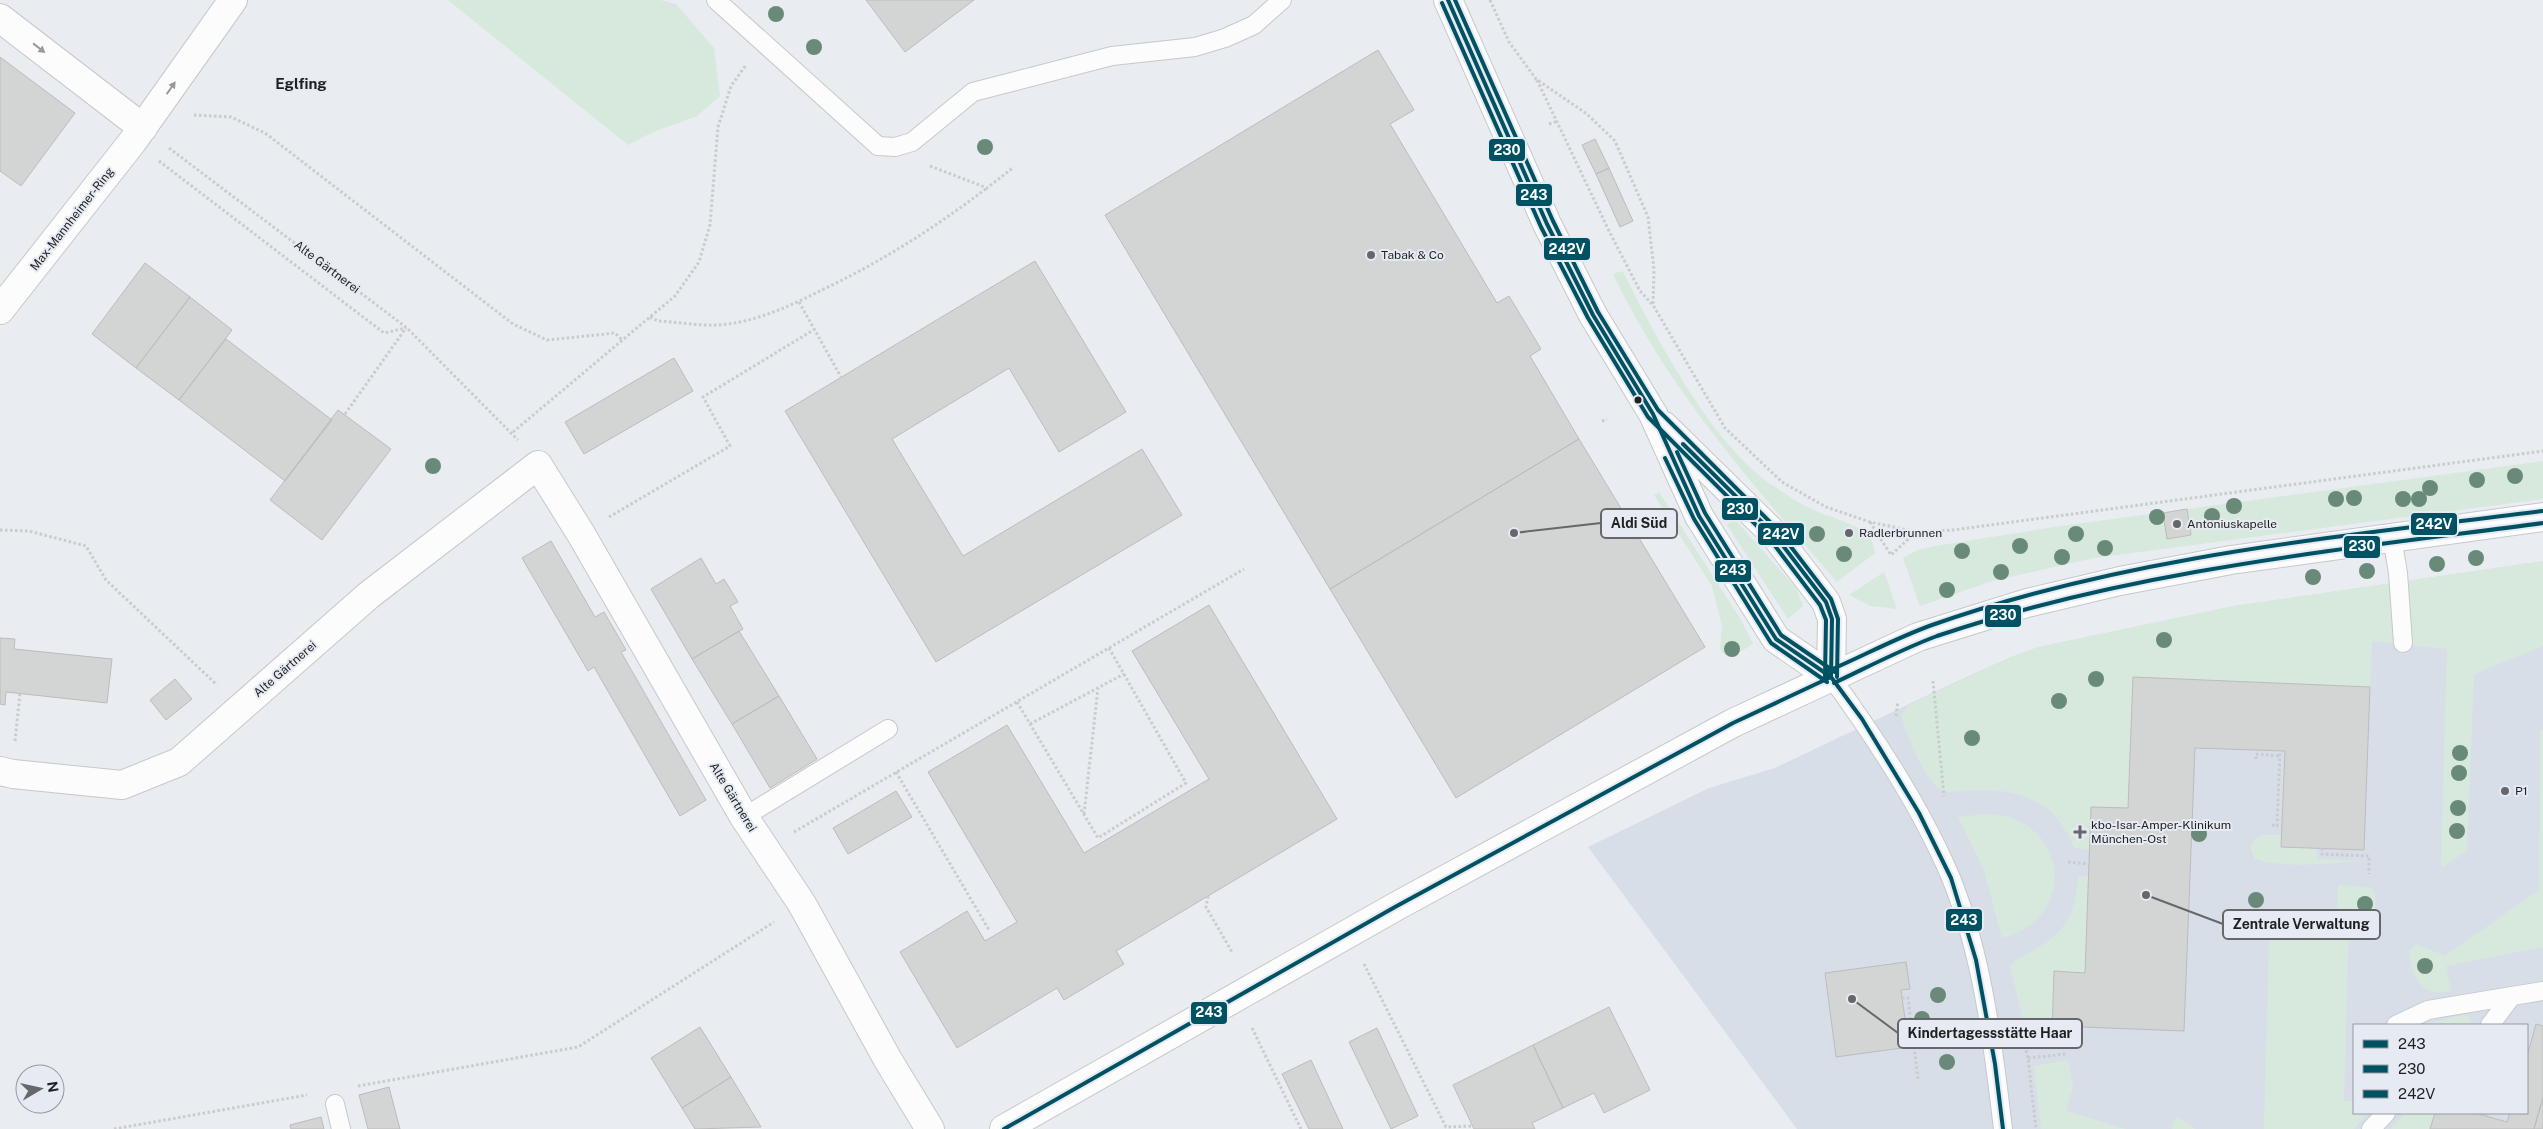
<svg xmlns="http://www.w3.org/2000/svg" width="2543" height="1129" viewBox="0 0 2543 1129" font-family="'Public Sans',sans-serif">
  <rect width="100%" height="100%" fill="#e9ecf0"/>
  <path fill="#d8dee8" fill-rule="evenodd" d="M2543 561V1129H1797L1588 847 1709 788 1775 768 1949 685 2011 657 2039 647 2234 606ZM2354 1025H2527V1113H2354Z"/>
  <path fill="#d6e9dc" d="M448 0H660L676 4 714 48 720 96 697 116 653 132 628 145Z
    M1623 271C1654 335 1713 446 1772 485 1783 492 1795 501 1807 507 1828 517 1851 522 1870 535L1875 553 1837 582C1754 486 1668 390 1613 274Z
    M2543 461V499L2094 558 1992 581 1920 606 1903 558 1918 550 1935 546 2061 526Z
    M1659 492 1741 620 1753 644 1733 656 1725 655 1720 649 1722 626 1712 586 1654 495Z
    M1732 520 1738 523 1796 588 1803 606 1788 619 1727 525Z
    M2543 561V646L2474 674 2467 851 2441 868 2447 649 2372 641 2370 687 2133 678 2128 808 2091 807 2090 850 2074 848C2057 801 2021 789 1974 790 1964 790 1949 794 1940 789 1924 780 1906 733 1901 715L1909 705 2011 657 2039 647 2234 606Z
    M1884 572 1897 609 1871 606 1849 595Z
    M2543 730V947L2446 966 2451 991C2446 992 2439 993 2434 992 2416 988 2409 966 2410 950L2416 944 2445 956 2539 890 2540 731Z
    M1986 814C2067 815 2081 918 2002 938L1983 867 1958 817Z
    M2264 835H2282L2317 848V859L2364 861C2331 863 2286 869 2255 859 2248 847 2251 839 2264 835Z
    M2079 876H2088L2085 973 2054 972 2052 1032 2055 1037 2066 1042V1045L2034 1049 2029 1045 2010 966C2016 958 2028 954 2036 949 2069 930 2074 912 2079 876Z
    M2338 885 2372 888 2375 896 2376 913 2349 912 2344 1101H2354V1113H2367L2354 1129H2264L2270 910 2337 912Z
    M2464 1015 2469 1017 2471 1025H2421Z
    M2068 1060 2073 1086 2066 1111 2126 1129H2041L2034 1066Z
    M2405 1113H2435L2430 1129H2391Z
    M2176 1116 2193 1127 2195 1129H2172Z"/>
  <path fill="#d3d4d4" stroke="#bcbcbd" d="M866 0H974L905 52Z
    M1378 50 1414 110 1390 124 1497 303 1509 296 1541 349 1530 356 1579 439 1330 589 1105 215Z
    M0 57 75 113 21 186 0 171Z
    M1595 139 1609 168 1596 174 1582 145Z
    M1609 168 1633 221 1620 227 1596 174Z
    M1035 261 1126 412 1059 452 1009 368 892 439 963 556 1142 449 1182 515 936 662 785 411Z
    M145 263 190 297 136 368 92 334Z
    M190 297 232 330 179 400 136 368Z
    M226 339 332 420 285 481 179 400Z
    M674 358 693 391 584 454 565 422Z
    M338 410 391 449 322 540 270 500Z
    M1579 439 1705 647 1456 798 1330 589Z
    M2187 509 2191 535 2167 539 2163 513Z
    M551 541 595 617 604 612 626 650 621 652 706 800 680 816 594 667 588 671 522 558Z
    M701 558 716 584 724 579 738 602 730 606 743 629 692 659 651 589Z
    M1209 605 1337 819 1116 951 1124 964 1064 1000 1057 988 957 1048 900 952 967 911 985 941 1017 922 928 772 1007 725 1084 853 1209 779 1132 651Z
    M739 631 779 696 732 724 692 659Z
    M0 638 15 639 14 649 112 659 107 703 6 692 5 705 0 704Z
    M2133 677 2370 687 2364 850 2281 847 2285 751 2195 748 2184 1031 2082 1027 2077 1038 2066 1042 2055 1037 2052 1032 2054 971 2085 973 2091 807 2128 808Z
    M175 679 192 699 166 720 150 700Z
    M779 696 817 759 770 788 732 724Z
    M896 791 912 817 848 854 833 828Z
    M1906 962 1910 989 1901 990 1909 1047 1836 1057 1825 973Z
    M1609 1007 1650 1090 1604 1113 1594 1093 1563 1108 1533 1045Z
    M2536 1024 2543 1026V1097L2534 1129H2430L2435 1113H2475L2507 1122 2510 1113H2527V1056Z
    M700 1027 731 1077 682 1108 651 1058Z
    M1377 1028 1418 1116 1391 1129 1349 1042Z
    M1533 1045 1563 1108 1532 1123 1535 1129H1474L1453 1085Z
    M1311 1060 1343 1129H1309L1282 1074Z
    M731 1077 761 1127 695 1129 682 1108Z
    M389 1087 400 1129H368L359 1095Z
    M2543 1097V1129H2534Z
    M321 1117 324 1129H291L290 1125Z"/>
  <g fill="none" stroke-linecap="round" stroke-linejoin="round">
    <g stroke="#c6c8cb" stroke-width="20">
      <path id="lane" d="M716 0 878 146 895 147 912 142 973 92 1112 56 1195 47 1225 38 1254 25 1282 0
        M2392 537 2398 573 2403 643
        M1831 677C1876 739 1921 807 1951 878 1983 957 1993 1045 2003 1129
        M744 817 888 729
        M2396 1025 2428 1010 2512 996
        M2490 1025 2512 996 2543 991
        M335 1104 341 1129
        M2371 1129 2386 1113"/>
    </g>
    <g stroke="#c6c8cb" stroke-width="30">
      <path id="street" d="M1448 0 1547 224 1593 315 1653 414 1699 516 1776 639 1831 677
        M0 18 143 128
        M0 310 133 141 233 0
        M1664 426 1774 534 1826 602 1832 619 1831 677
        M0 771 13 774 122 785 179 762 369 595 538 465 581 534 744 817 802 904 888 1060 930 1129"/>
    </g>
    <g stroke="#c6c8cb" stroke-width="30">
      <path id="secondary" d="M1004 1129 1395 907 1733 723 1918 637 2027 603 2120 581 2231 560 2543 517"/>
    </g>
    <path stroke="#cacbcd" stroke-width="3" stroke-dasharray="2.5 2.5" stroke-linecap="butt" d="M1490 0 1509 42 1536 79 1587 114 1615 141 1648 217 1654 270 1653 305 1725 428 1782 482 1826 507 1870 522 1917 532 1953 530 2543 451
      M1537 80 1609 231 1640 291 1653 305
      M194 115 231 117 265 133 513 324 547 340 615 333 622 340
      M1549 124 1558 121
      M169 148 407 328 518 440
      M159 161 384 333 406 328
      M930 166 987 188 1014 167
      M799 302 841 377
      M650 317 658 321C678 322 699 326 719 325 757 322 792 305 826 288 886 259 934 228 987 188
      M345 414 406 328
      M1602 421 1607 419
      M513 432 675 296 699 262 710 225 718 127 731 86 746 65
      M609 517 730 446 703 397 815 329
      M1870 522 1891 555 1916 532
      M0 530 29 531 86 546 106 580 217 685
      M1933 681 1944 796
      M1017 702 1098 838 1186 783 1109 648
      M1896 716 1898 701
      M1030 724 1124 674
      M15 741 20 693
      M2256 759V754L2280 756
      M896 772 989 930
      M1084 814 1098 688
      M2272 825 2277 826 2280 751
      M794 832 1244 569
      M2322 848V854L2369 856V874
      M2068 862 2089 864
      M1208 896 1206 907 1232 952
      M1364 964 1446 1127 1473 1126
      M1902 998H1908L1918 1079
      M1252 1028 1301 1129
      M2022 1036 2028 1058 2036 1129
      M2028 1058 2066 1054
      M358 1086 578 1047 774 922
      M2485 1116 2486 1113
      M114 1129 307 1095"/>
    <use href="#lane" stroke="#fcfcfd" stroke-width="18"/>
    <use href="#street" stroke="#fcfcfd" stroke-width="28"/>
    <use href="#secondary" stroke="#fcfcfd" stroke-width="28"/>
    <g stroke="#e6ebf3" stroke-width="8">
      <path id="bus-1" d="M1448 0 1547 224 1593 315 1653 414 1699 516 1776 639 1831 677 1862 719 1919 813 1951 878 1976 960 1995 1064 2003 1129
        M1683 444 1774 534 1826 602 1832 619 1831 677
        M1004 1129 1395 907 1733 723 1831 677"/>
    </g>
    <g stroke="#e6ebf3" stroke-width="8">
      <path id="bus-2" d="M1442 3 1541 227 1588 318 1648 417 1769 538 1820 605 1826 620 1825 677
        M1665 458 1694 519 1771 643 1827 682
        M1834 683C1868 667 1902 649 1937 636 2133 570 2339 550 2543 523"/>
    </g>
    <g stroke="#e6ebf3" stroke-width="8">
      <path id="bus-3" d="M1455 0 1553 221 1598 312 1658 410 1778 530 1831 599 1838 619 1837 677
        M1677 452 1705 513 1781 635 1835 672
        M1828 671C1863 656 1896 638 1932 625 2127 556 2338 537 2542 511"/>
    </g>
    <use href="#bus-1" stroke="#005262" stroke-width="4"/>
    <use href="#bus-2" stroke="#005262" stroke-width="4"/>
    <use href="#bus-3" stroke="#005262" stroke-width="4"/>
  </g>
  <g fill="#698a78">
    <circle cx="776" cy="14" r="8"/>
    <circle cx="814" cy="47" r="8"/>
    <circle cx="985" cy="147" r="8"/>
    <circle cx="433" cy="466" r="8"/>
    <circle cx="2515" cy="476" r="8"/>
    <circle cx="2477" cy="480" r="8"/>
    <circle cx="2430" cy="488" r="8"/>
    <circle cx="2354" cy="498" r="8"/>
    <circle cx="2336" cy="499" r="8"/>
    <circle cx="2403" cy="499" r="8"/>
    <circle cx="2419" cy="499" r="8"/>
    <circle cx="2234" cy="506" r="8"/>
    <circle cx="2212" cy="516" r="8"/>
    <circle cx="2157" cy="517" r="8"/>
    <circle cx="1817" cy="534" r="8"/>
    <circle cx="2076" cy="534" r="8"/>
    <circle cx="2020" cy="546" r="8"/>
    <circle cx="2105" cy="548" r="8"/>
    <circle cx="1962" cy="551" r="8"/>
    <circle cx="1844" cy="554" r="8"/>
    <circle cx="2062" cy="557" r="8"/>
    <circle cx="2476" cy="558" r="8"/>
    <circle cx="2437" cy="564" r="8"/>
    <circle cx="2367" cy="571" r="8"/>
    <circle cx="2001" cy="572" r="8"/>
    <circle cx="2313" cy="577" r="8"/>
    <circle cx="1947" cy="590" r="8"/>
    <circle cx="2164" cy="640" r="8"/>
    <circle cx="1732" cy="649" r="8"/>
    <circle cx="2096" cy="679" r="8"/>
    <circle cx="2059" cy="701" r="8"/>
    <circle cx="1972" cy="738" r="8"/>
    <circle cx="2460" cy="753" r="8"/>
    <circle cx="2459" cy="773" r="8"/>
    <circle cx="2458" cy="808" r="8"/>
    <circle cx="2457" cy="831" r="8"/>
    <circle cx="2199" cy="834" r="8"/>
    <circle cx="2256" cy="900" r="8"/>
    <circle cx="2365" cy="904" r="8"/>
    <circle cx="2425" cy="966" r="8"/>
    <circle cx="1938" cy="995" r="8"/>
    <circle cx="1922" cy="1019" r="8"/>
    <circle cx="1947" cy="1062" r="8"/>
  </g>
  <defs><path id="oneway-solid" d="M-6-.8H1V-3.2L6.5 0L1 3.2V.8H-6Z" transform="scale(1.25)"/></defs>
  <g fill="#98999a">
    <use href="#oneway-solid" transform="translate(39 48) rotate(38)"/>
    <use href="#oneway-solid" transform="translate(171 88) rotate(-55)"/>
  </g>
  <g fill="#65676a" stroke="#e6ebf3" stroke-width="2">
    <circle cx="1371" cy="255" r="5"/>
    <circle cx="2177" cy="524" r="5"/>
    <circle cx="1849" cy="533" r="5"/>
    <circle cx="2505" cy="791" r="5"/>
    <path d="M2077.5 824.5h5v5h5v5h-5v5h-5v-5h-5v-5h5z"/>
  </g>
  <circle fill="#1e2022" stroke="#e6ebf3" stroke-width="2" cx="1638" cy="400" r="4.5"/>
  <g text-anchor="middle" stroke-width="4" stroke-linejoin="round" paint-order="stroke">
    <g font-size="12" fill="#1e2022" stroke="#e6ebf3">
      <text transform="translate(72 219) rotate(-52)" y="4">Max-Mannheimer-Ring</text>
      <text transform="translate(327 267) rotate(37)" y="4">Alte Gärtnerei</text>
      <text transform="translate(285 669) rotate(-41)" y="4">Alte Gärtnerei</text>
      <text transform="translate(733 797) rotate(59)" y="4">Alte Gärtnerei</text>
    </g>
    <g font-size="12" fill="#1e2022" stroke="#e6ebf3" text-anchor="start">
      <text x="1381" y="259">Tabak &amp; Co</text>
      <text x="2187" y="528">Antoniuskapelle</text>
      <text x="1859" y="537">Radlerbrunnen</text>
      <text x="2515" y="795">P1</text>
      <text x="2091" y="829">kbo-Isar-Amper-Klinikum<tspan x="2091" dy="14">München-Ost</tspan></text>
    </g>
    <g font-size="15" font-weight="bold" fill="#1e2022" stroke="#e6ebf3">
      <text x="301" y="89">Eglfing</text>
    </g>
  </g>
  <path fill="none" stroke="#65676a" stroke-width="2" d="M1514 533L1601 523M2146 895L2223 924M1852 999L1898 1033"/>
  <g fill="#65676a" stroke="#e6ebf3" stroke-width="2">
    <circle cx="1514" cy="533" r="5"/>
    <circle cx="2146" cy="895" r="5"/>
    <circle cx="1852" cy="999" r="5"/>
  </g>
  <g fill="#e6ebf3" stroke="#65676a" stroke-width="2">
    <rect x="1601" y="509" width="76" height="29" rx="5"/>
    <rect x="2223" y="910" width="157" height="29" rx="5"/>
    <rect x="1898" y="1019" width="184" height="29" rx="5"/>
  </g>
  <g font-size="14" text-anchor="middle" font-weight="bold" fill="#1e2022">
    <text x="1639" y="528">Aldi Süd</text>
    <text x="2301" y="929">Zentrale Verwaltung</text>
    <text x="1990" y="1038">Kindertagessstätte Haar</text>
  </g>
  <g stroke="#e6ebf3" stroke-width="2">
    <rect x="1488" y="138" width="38" height="24" rx="5" fill="#005262"/>
    <rect x="1515" y="183" width="38" height="24" rx="5" fill="#005262"/>
    <rect x="1543" y="237" width="48" height="24" rx="5" fill="#005262"/>
    <rect x="1721" y="497" width="38" height="24" rx="5" fill="#005262"/>
    <rect x="2410" y="512" width="48" height="24" rx="5" fill="#005262"/>
    <rect x="1757" y="522" width="48" height="24" rx="5" fill="#005262"/>
    <rect x="2343" y="535" width="38" height="24" rx="5" fill="#005262"/>
    <rect x="1714" y="559" width="38" height="24" rx="5" fill="#005262"/>
    <rect x="1984" y="604" width="38" height="24" rx="5" fill="#005262"/>
    <rect x="1945" y="908" width="38" height="24" rx="5" fill="#005262"/>
    <rect x="1190" y="1001" width="38" height="24" rx="5" fill="#005262"/>
  </g>
  <g font-size="14" text-anchor="middle" font-weight="bold" fill="#fff">
    <text x="1507" y="155">230</text>
    <text x="1534" y="200">243</text>
    <text x="1567" y="254">242V</text>
    <text x="1740" y="514">230</text>
    <text x="2434" y="529">242V</text>
    <text x="1781" y="539">242V</text>
    <text x="2362" y="551">230</text>
    <text x="1733" y="575">243</text>
    <text x="2003" y="620">230</text>
    <text x="1964" y="925">243</text>
    <text x="1209" y="1017">243</text>
  </g>
  <rect x="2353" y="1024" width="175" height="90" fill="#e6ebf3" stroke="#969a9f"/>
  <rect x="2363" y="1040" width="25" height="8" fill="#005262" stroke="#969a9f"/>
  <text x="2398" y="1049" font-size="15" fill="#1e2022">243</text>
  <rect x="2363" y="1065" width="25" height="8" fill="#005262" stroke="#969a9f"/>
  <text x="2398" y="1074" font-size="15" fill="#1e2022">230</text>
  <rect x="2363" y="1090" width="25" height="8" fill="#005262" stroke="#969a9f"/>
  <text x="2398" y="1099" font-size="15" fill="#1e2022">242V</text>
  <g transform="translate(40 1089) rotate(81)"><circle r="24" fill="#e6ebf3" stroke="#969a9f"/>
  <path d="M0-4L9 19L0 12L-9 19Z" fill="#65676a"/>
  <text y="-8" font-size="14" font-weight="bold" text-anchor="middle" fill="#1e2022">N</text>
  </g>
</svg>
